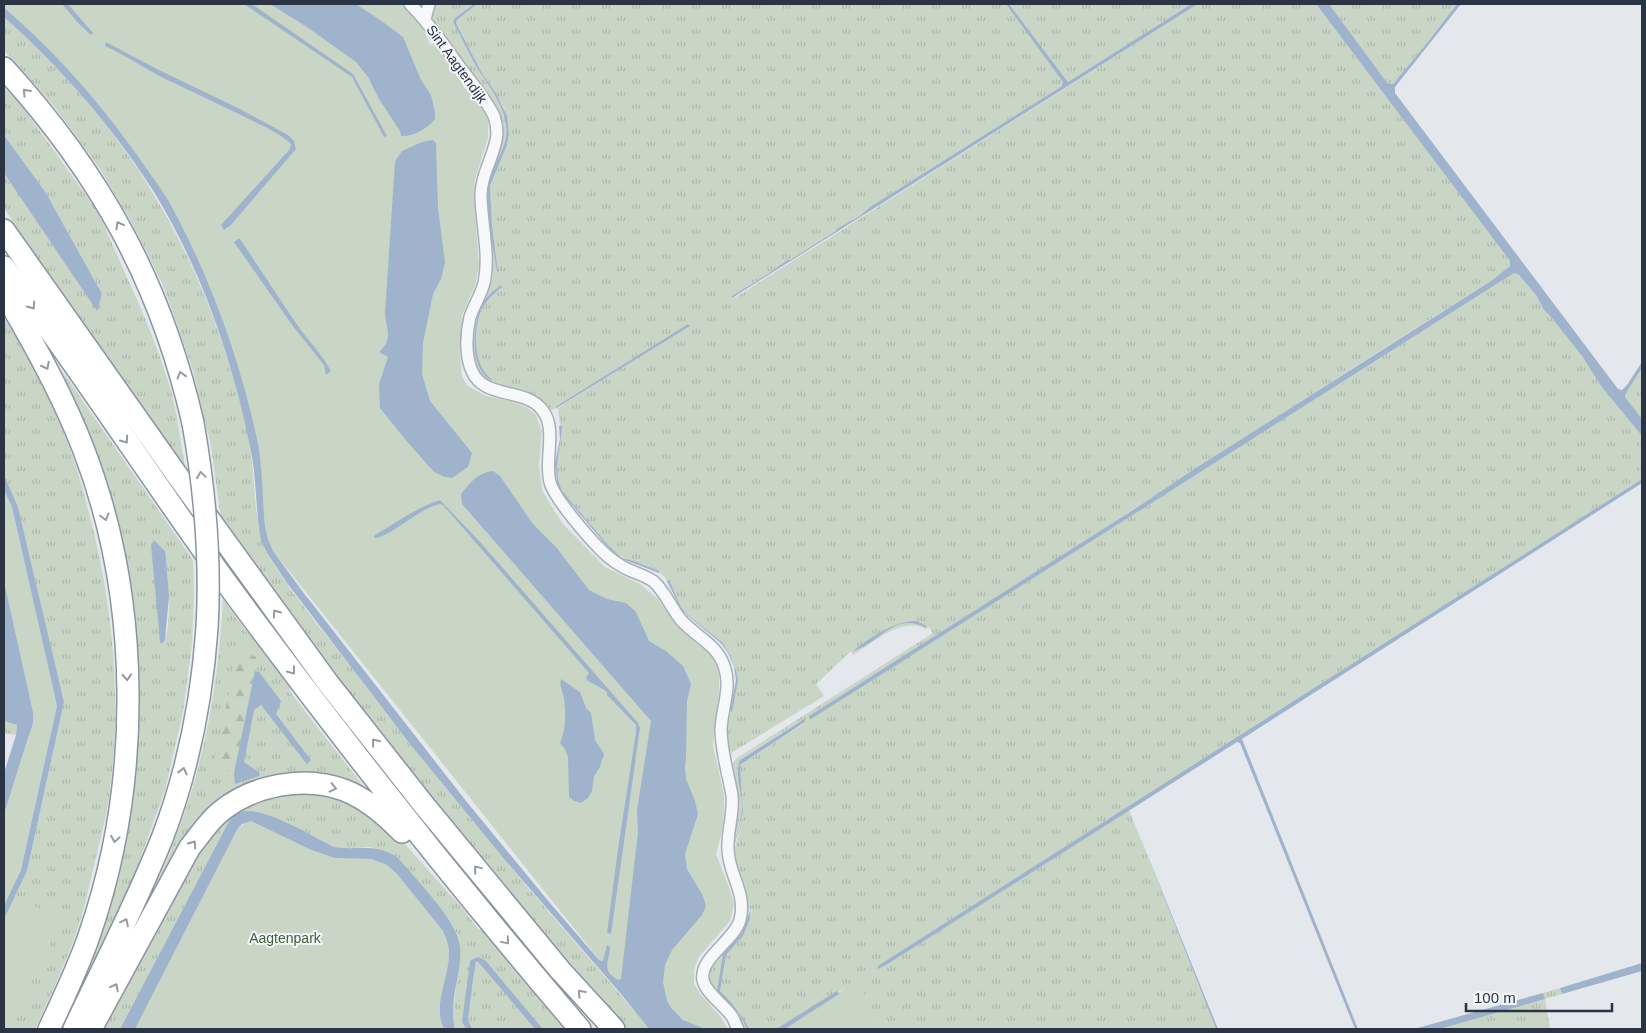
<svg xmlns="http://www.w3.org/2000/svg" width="1646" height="1033" viewBox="0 0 1646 1033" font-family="Helvetica,sans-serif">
  <defs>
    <pattern id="grass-tufts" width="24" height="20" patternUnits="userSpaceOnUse" patternTransform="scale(1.25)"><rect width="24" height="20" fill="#c9d6c5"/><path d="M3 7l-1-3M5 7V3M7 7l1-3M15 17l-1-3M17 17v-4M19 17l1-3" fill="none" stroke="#adb8ab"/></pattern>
    <pattern id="forest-firs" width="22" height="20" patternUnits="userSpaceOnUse" patternTransform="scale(1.25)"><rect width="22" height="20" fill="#c9d6c5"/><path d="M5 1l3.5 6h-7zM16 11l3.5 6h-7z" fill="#adb8ab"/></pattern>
  </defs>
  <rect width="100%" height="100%" fill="#e4e7ec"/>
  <path fill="url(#grass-tufts)" fill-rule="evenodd" d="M431 4H474L455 18 453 22C462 37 469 54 478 69 489 88 504 104 506 127 509 148 491 164 488 184 485 210 494 246 498 272L492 225 490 186 507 145 509 134 504 108 496 93 483 75 456 22 457 20 477 4H1006L1064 82 1062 86 870 207 860 216 838 228 834 232 790 260H787L771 272 738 292 733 299 1198 4H1316L1510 261V265L1504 272 1491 281C1262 423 1038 574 809 716L811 718 1514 273 1519 275 1536 295 1544 310 1551 317 1582 356 1601 386 1642 436V479L879 965 878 969 1129 810 1216 1029H879L858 980 776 1029H749L738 1009 720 991 726 955 743 936 750 919 752 910 750 906 746 925 742 933 723 954 718 991C730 1003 741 1013 747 1029H740L713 993 705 972 731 940 745 898 744 883 731 863 733 763 737 758 933 633 929 627 926 629C902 616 873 643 853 655L851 651 816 684 824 696 731 753C730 748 727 741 727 735 728 711 743 688 734 664 725 637 700 630 683 609 672 596 674 584 659 572 649 564 629 562 621 556 601 543 578 510 562 491 552 466 561 451 562 426H560L558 408 690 325 688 324 549 412 495 387 477 373 471 352 472 327 479 303 490 284 493 276 489 254 483 197 500 131 433 22 430 14ZM501 286V287C494 293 488 299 483 307 473 325 472 367 491 379 470 373 471 321 482 305 487 298 495 292 501 286ZM803 719 805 723 740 765 743 812 734 852C733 837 741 823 742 808 743 792 735 776 740 760Z
    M1009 4H1191L1068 82Z
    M1329 4H1457L1427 43 1393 84H1388Z
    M4 17C123 122 198 245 239 398 244 416 249 434 251 452 255 481 254 530 268 555 291 593 321 628 348 663 406 740 467 815 529 889 569 936 610 981 649 1029H622L402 763 279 602 221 519 211 446 193 371 175 318 161 281 133 225 100 169 54 106 4 50Z
    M4 87 22 106 95 208 102 221C125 274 151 326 168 381 177 408 180 439 185 467L115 372 4 208V173L97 310 102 294 46 193 4 135Z
    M4 317C28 356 49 397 67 441 76 464 83 489 89 513 114 607 123 707 108 804 104 826 98 848 93 870 89 886 86 902 81 918 69 956 52 993 35 1029H4V919L27 871 64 702 18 507 4 475Z
    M1642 368V419L1625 397 1626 393Z
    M62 371 193 560 194 595 192 644 183 712 165 790 131 884 65 1029H61L83 980 103 927 110 902 125 842 136 756 85 426ZM166 559C168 581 172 623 164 643Z
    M223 599 246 631 250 635 289 686 291 693 364 787 368 788 376 800 337 783 234 796 116 972C139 923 163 874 181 823 207 751 219 675 223 599Z
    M4 721 17 725 16 735 4 733Z
    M296 790 343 798 395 833 463 909 479 930 482 927 568 1029H543L486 961 479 957 475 958 462 1022 466 1029H455L453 1021V1011L460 958V942L455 929 445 915 398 858 370 847 345 849 334 847 236 814 228 823 120 1029H98L208 834 250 802Z
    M476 961 479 963 535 1029H472L468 1020Z
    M1560 988 1562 994 1545 999 1550 1029H1440L1544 999 1543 993Z"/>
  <path fill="url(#forest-firs)" d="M238 649 256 657 255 671 234 773 214 763Z"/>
  <path fill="#c9d6c5" d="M4 4H403C415 16 424 28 430 45L436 42 464 87 481 107 488 120V138L475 179 474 196 479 266 475 286 462 315 460 353 462 377 468 386 486 396 511 401 526 407 536 415 542 431 539 466 542 490 562 523 605 567 640 584 658 599 677 626 702 646 715 661 719 673V690L713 746 724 795V813L722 831 716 854 730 890 734 904 730 921 698 958 694 971V983L700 994 720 1016 728 1029H649L613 977 273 551 268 539 265 526 257 441 221 316 166 197 121 133 4 9Z
    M4 490 12 507 57 706 21 870 10 894 62 920 8 1029H4V814L29 737 33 712 4 581Z
    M248 821H251L309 849 334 858 371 859 387 865 397 874 443 931C446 938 449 945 449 953 449 978 432 1006 444 1029H135L238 828Z
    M858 979 879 1029H785L838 994V993Z"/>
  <path fill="#9fb4cc" d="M62 4H68L93 33 91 35 79 24Z
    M244 4H252L353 74 387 136 384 137 352 77Z
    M270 4H356L383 22 403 37 421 80 431 95 435 112V119C427 129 413 137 401 136L400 131 379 99 368 77 356 62 307 27Z
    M474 4H477L457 20 456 23 483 75 496 93 507 116 509 134 507 145 490 186 492 225 498 272H497C493 247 486 210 488 185 491 164 509 148 506 127 504 103 488 86 476 66 468 52 461 36 453 22L455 18Z
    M1006 4H1009L1068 82 1191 4H1198L732 298V296L771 272 787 260H790L834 232 838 228 860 216 870 207 1062 86 1063 82Z
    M1316 4H1329L1388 84H1393L1427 43 1457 4H1461L1395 87V93L1618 389 1622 390 1627 385 1642 362V368L1626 393 1625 397 1642 419V436L1601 386 1582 356 1551 317 1544 310 1536 295 1519 275 1514 273 868 683 811 719 809 718V716L1136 508 1196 468 1491 281 1510 266V261L1501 249Z
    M4 8C57 53 105 108 144 165 152 177 161 188 168 200 209 274 239 356 257 439 263 467 262 497 265 526L268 539 273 551 303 592 466 801 550 903 599 960 603 961 607 945 610 947C609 963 601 970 618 980L621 979 638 832 637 810 651 721 462 504 461 494C469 483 479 472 493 471L500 476 533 524 556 547 589 590 607 599 626 603 636 612 649 641 666 651 683 666 691 684 687 701 686 756 685 767 686 779 695 801 698 814 685 854 687 869 703 896 706 906 702 915 672 950 665 965 663 982 667 1001 672 1009 683 1020 701 1027V1029H649L621 994 504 859 410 744 287 583 267 553 261 540C255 509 257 477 250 446 232 358 201 269 154 192 113 127 61 68 4 17Z
    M106 42 157 69 240 109 288 135 294 141 296 149 231 225 224 230 221 225 290 149 291 144C278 132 260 125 245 117 222 106 199 95 176 84 151 73 129 57 105 46Z
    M4 135 46 193 102 294 97 311 4 173Z
    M433 140 436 143 438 208 445 262 441 279 433 294 423 343 422 374 430 401 472 453 468 467 452 478 445 477 434 472 404 438 380 408 379 384 388 357 379 352C394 338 386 330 385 313L395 161 402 151 422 142Z
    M238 239H240C261 270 281 302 303 333 313 345 323 357 331 371L326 375 324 365 292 325 234 242Z
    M501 285 502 287C494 293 488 299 483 307 473 325 472 367 492 379L491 380C469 369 472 324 482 305 486 297 493 291 501 285Z
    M688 324 690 326 555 409 557 406Z
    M559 426H562C561 450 552 467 562 491L608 545 622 558 634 561 659 571V573L620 558 607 546 561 492 557 481 555 463 560 439Z
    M4 475 18 507 64 702 27 871 4 919V906L21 870 57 706 12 507 4 490Z
    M1642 479V483L1242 739 1358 1029H1355L1240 743 1237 742 886 965 878 969 877 968 879 965Z
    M440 500 481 543 638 723 640 728 611 934 607 933 618 849 636 732V725L607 695V692L603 689 588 681 586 678 589 673 443 505 440 504C419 508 390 538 374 538L375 535C396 523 417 507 440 500Z
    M154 540 165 551 166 559 169 596 165 640 162 644 160 642 151 545Z
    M669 580 681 607 689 616 723 643 731 657 736 670 738 681 732 712 730 711 736 680 734 666 728 653 722 644 688 616 680 607 667 581Z
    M4 581 33 712V723L4 814V773L16 735 17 725 4 721Z
    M916 621 925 625 927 628C893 611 881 643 853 651 870 638 893 621 916 621Z
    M255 671 259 672 281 701 276 714 311 760 307 764 306 763 261 705 254 710 244 762 260 773 259 776 235 784 234 773Z
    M561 679 580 692 586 708 591 713 595 740 603 752 604 756 601 762 600 767 594 776 592 791 588 798 581 803 574 801 569 797 568 757 565 749 560 743C566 730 566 712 564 699 563 691 559 687 561 679Z
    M804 719 805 722 740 765 743 812 735 843V852H734C734 837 741 823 742 808 743 793 734 775 740 760Z
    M244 811C269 809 311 836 334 847 358 851 376 842 398 858 414 877 454 918 459 941 461 947 460 955 460 961 458 983 449 1007 455 1029H444C432 1006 449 978 449 953 449 945 446 938 443 931L397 874 387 865 371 859 334 858 309 849 251 821 242 824 238 828 135 1029H120L228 823 236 814Z
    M1135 824 1218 1029H1216Z
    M750 906H751L750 919 743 936 726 955 720 991C732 1003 742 1013 749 1029H747L739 1013 717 991 723 954 742 933 750 911Z
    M479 957 486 961 543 1029H535L479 963 476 961 473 981 468 1020 472 1029H466L462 1022 470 961 475 958Z
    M1642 963V971L1562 994 1560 988Z
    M837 991 839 994 785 1029H776Z
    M1543 993 1545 999 1440 1029H1414Z"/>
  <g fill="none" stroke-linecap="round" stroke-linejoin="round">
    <g stroke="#a9aeb7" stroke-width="14">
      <path id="street" d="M410 4C429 23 444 45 459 66 471 82 485 98 494 116 496 122 497 128 497 134 495 156 480 175 481 198 482 226 490 256 484 283 481 295 474 305 470 317 466 333 465 356 472 371 484 400 527 387 543 411 557 429 544 461 550 482 554 498 588 537 601 550 606 555 613 561 620 565 630 572 643 574 653 581 665 591 671 608 681 620 696 637 719 645 725 669 731 688 722 709 721 729 721 751 728 773 732 795 734 814 727 831 728 849 728 874 747 892 740 920 734 941 699 958 703 980 706 994 726 1006 733 1018 734 1020 737 1028 738 1029
        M425 19 429 4"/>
    </g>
    <g stroke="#8b94a3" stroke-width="24">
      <path id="highway" d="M4 68C100 173 161 283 193 423
        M4 230 177 475 328 683 424 805 560 970 614 1029
        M4 267C80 369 150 477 225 581 338 735 456 884 580 1029
        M4 293C34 343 62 394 83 448 142 600 142 784 89 936 78 968 63 999 49 1029
        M74 1029C104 965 137 902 163 836 188 770 202 699 207 628
        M91 1029 190 847C200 835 208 822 220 812 253 785 304 775 344 790 367 799 385 815 402 832"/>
    </g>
    <use href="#street" stroke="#f7f8fa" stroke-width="11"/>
    <use href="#highway" stroke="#fff" stroke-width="21"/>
    <g stroke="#8b94a3" stroke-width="24" stroke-linecap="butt">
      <path id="highway-bridge" d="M193 423C205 491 211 559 207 628"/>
    </g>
    <use href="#highway-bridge" stroke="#fff" stroke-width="21"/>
  </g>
  <defs><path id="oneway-chevron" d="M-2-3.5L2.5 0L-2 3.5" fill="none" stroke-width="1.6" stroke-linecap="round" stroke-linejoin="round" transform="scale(1.25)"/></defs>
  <g stroke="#959aa2">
    <use href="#oneway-chevron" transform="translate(26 92) rotate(-132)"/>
    <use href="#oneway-chevron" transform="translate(119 225) rotate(-119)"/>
    <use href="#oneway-chevron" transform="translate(32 306) rotate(55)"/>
    <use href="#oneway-chevron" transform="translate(46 366) rotate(63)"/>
    <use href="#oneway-chevron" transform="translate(181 375) rotate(-107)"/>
    <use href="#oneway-chevron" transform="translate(125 440) rotate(55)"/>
    <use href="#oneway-chevron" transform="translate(201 475) rotate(-98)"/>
    <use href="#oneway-chevron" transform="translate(105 517) rotate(75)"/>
    <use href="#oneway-chevron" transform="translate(276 613) rotate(-126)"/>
    <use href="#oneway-chevron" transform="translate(292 671) rotate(53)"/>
    <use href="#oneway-chevron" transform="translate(127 677) rotate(87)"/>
    <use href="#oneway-chevron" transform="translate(375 742) rotate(-128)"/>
    <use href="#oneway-chevron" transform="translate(183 771) rotate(-76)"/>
    <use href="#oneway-chevron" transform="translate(333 788) rotate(13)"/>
    <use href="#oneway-chevron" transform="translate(115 839) rotate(100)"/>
    <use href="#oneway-chevron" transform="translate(193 844) rotate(-55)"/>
    <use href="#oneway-chevron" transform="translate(477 869) rotate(-130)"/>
    <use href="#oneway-chevron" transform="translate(125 922) rotate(-64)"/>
    <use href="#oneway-chevron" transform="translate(506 941) rotate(50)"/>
    <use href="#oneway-chevron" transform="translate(115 987) rotate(-62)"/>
    <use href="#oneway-chevron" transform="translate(581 993) rotate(-132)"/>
  </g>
  <g text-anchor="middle" stroke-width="4" stroke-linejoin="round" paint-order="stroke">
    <g font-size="14" fill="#2b3445" stroke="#f4f6f9">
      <text transform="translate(457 64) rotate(54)" y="5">Sint Aagtendijk</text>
    </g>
    <g font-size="14" fill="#3f6138" stroke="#f4f6f9">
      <text x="285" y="943">Aagtenpark</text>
    </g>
  </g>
  <rect width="1646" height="1033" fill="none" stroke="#2b3445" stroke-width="10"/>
  <path d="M1466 1003v8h146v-8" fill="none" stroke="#2b3445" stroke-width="2.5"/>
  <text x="1474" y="1003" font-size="15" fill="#2b3445" stroke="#f4f6f9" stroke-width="4" paint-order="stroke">100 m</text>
</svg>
